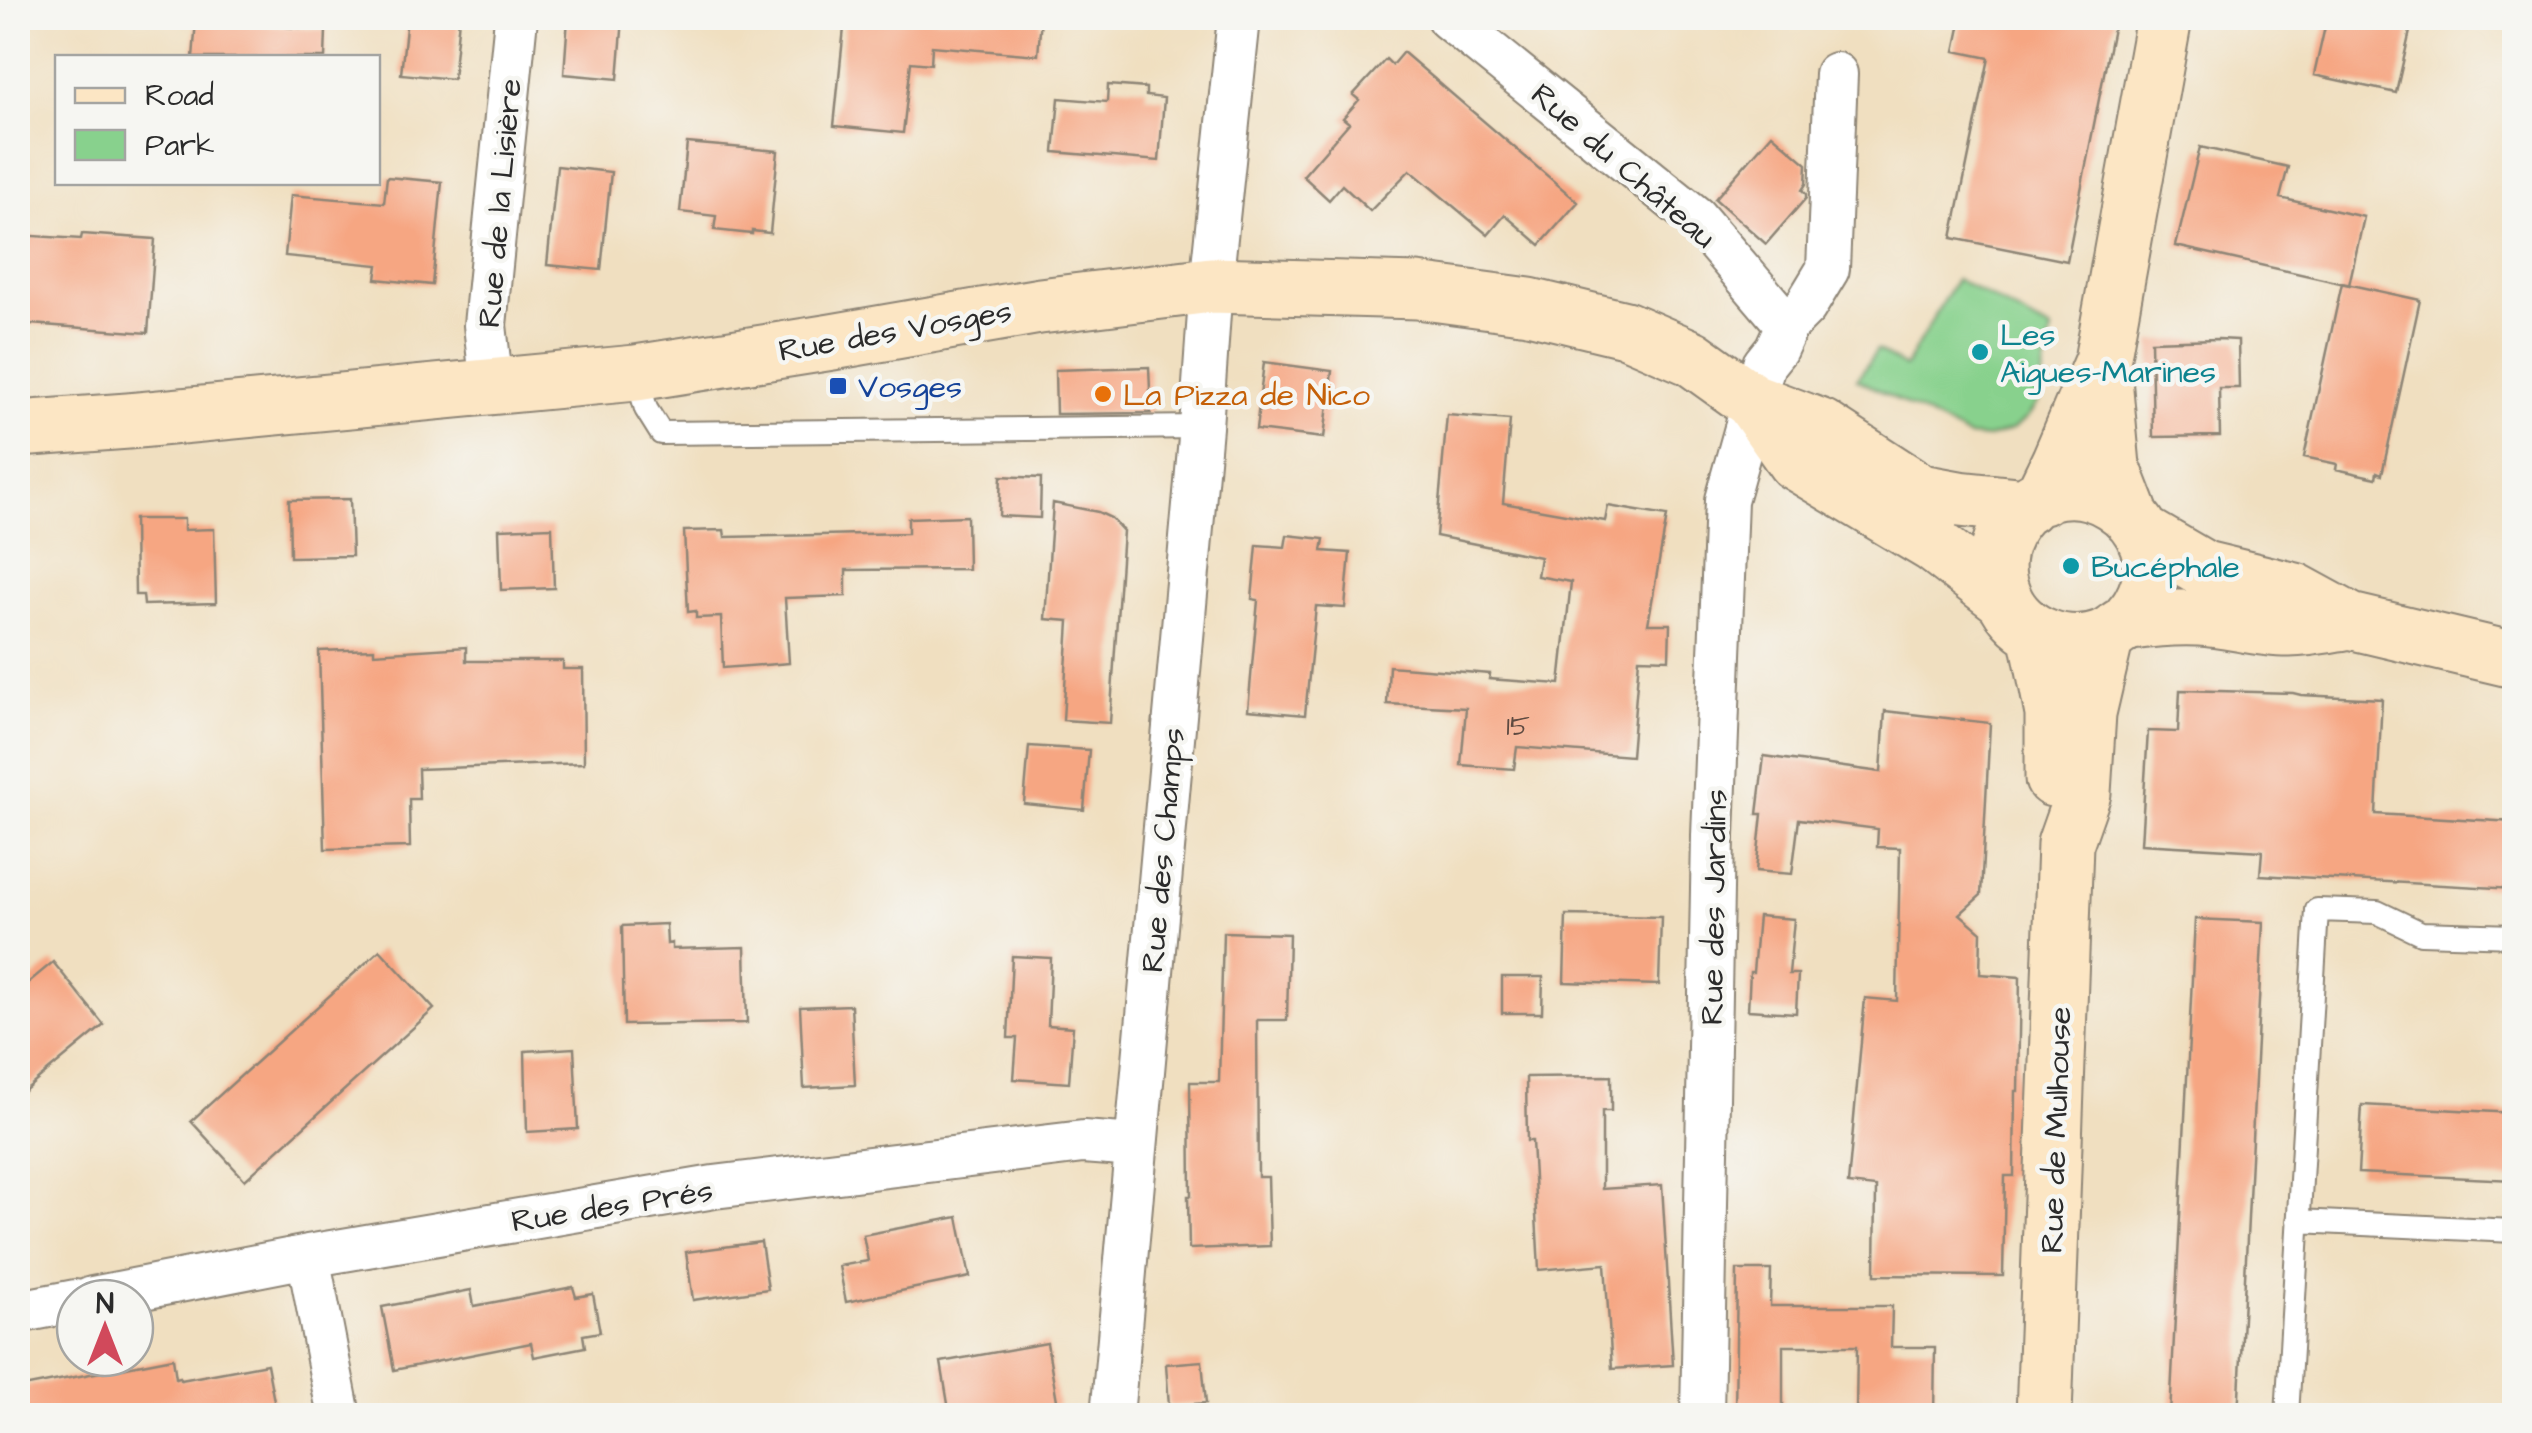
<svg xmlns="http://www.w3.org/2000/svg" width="2532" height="1433" viewBox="0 0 2532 1433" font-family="'Architects Daughter',sans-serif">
  <rect width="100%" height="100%" fill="#f6f6f2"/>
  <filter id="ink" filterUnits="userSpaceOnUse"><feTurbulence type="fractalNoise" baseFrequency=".01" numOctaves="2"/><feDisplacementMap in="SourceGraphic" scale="20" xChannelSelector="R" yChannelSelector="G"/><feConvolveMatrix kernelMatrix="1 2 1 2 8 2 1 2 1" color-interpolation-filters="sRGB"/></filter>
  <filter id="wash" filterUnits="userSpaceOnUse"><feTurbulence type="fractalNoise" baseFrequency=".0048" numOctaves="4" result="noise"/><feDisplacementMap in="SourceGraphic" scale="40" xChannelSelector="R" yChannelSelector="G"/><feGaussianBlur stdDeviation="2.25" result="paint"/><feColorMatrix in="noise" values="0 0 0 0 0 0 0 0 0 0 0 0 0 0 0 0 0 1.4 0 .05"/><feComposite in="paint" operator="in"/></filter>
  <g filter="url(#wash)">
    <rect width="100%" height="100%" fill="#f0dfc0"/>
    <path fill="#88d18d" stroke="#5a7e5c" stroke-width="2.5" d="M1956 279 2051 331 2037 403 2027 418 2011 430 1988 438 1967 436 1857 379 1877 350 1905 367Z"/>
    <g id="blocks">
      <path fill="#f6a682" d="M407 18H459L453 79 401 74Z
        M568 18H623L618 79 564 74Z
        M845 18H1041L1038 55 932 46 931 64 911 62 903 133 834 126Z
        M1962 18H2115L2067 261 1952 238 1989 58 1955 51Z
        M2327 18H2413L2396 93 2314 75Z
        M196 20 326 30 325 58H193Z
        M1403 52 1578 202 1540 245 1505 215 1488 235 1410 170 1370 211 1342 185 1329 200 1303 176 1349 123 1343 118 1359 100 1353 95 1386 59 1392 65Z
        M1108 85 1146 88V96L1164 98 1159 161 1054 152 1059 98 1107 102Z
        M1772 134 1807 164 1806 184 1802 190 1806 194V198L1766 244 1715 199Z
        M687 143 778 151 770 233 752 231V234L714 230 716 216 680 212Z
        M2200 147 2288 167 2280 198 2364 217 2349 285 2176 246Z
        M557 166 611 172 601 270 547 265Z
        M387 177 442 182 432 285 376 279 378 265 285 256 291 195 384 203Z
        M82 234 155 239 148 333 18 323V235L81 239Z
        M2342 283 2420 300 2382 474 2377 472 2376 478 2336 469 2337 464 2304 457Z
        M2218 339 2238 340 2239 388H2219L2220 436 2153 437 2151 341Z
        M1264 362 1332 371 1324 438 1256 430Z
        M1149 367 1151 413 1056 414 1055 370Z
        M1447 415 1510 420 1503 503 1605 521 1608 506 1667 516 1648 624H1670L1669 659 1639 658 1631 756 1517 747 1514 769 1461 765 1466 708 1387 704 1389 666 1490 674 1489 679 1560 684 1571 582 1537 576 1540 557 1436 536Z
        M1001 476 1041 478 1040 518 999 516Z
        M350 499 352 556 290 557 289 500Z
        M1053 503 1098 512 1111 518 1123 531 1110 723 1063 720 1069 621 1045 619Z
        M967 516 968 569 846 570V596L785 598 789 663 723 668 721 617 696 618V611L688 612 684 531 724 530 725 537 908 533V518Z
        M134 519H184V530L214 529 216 603 144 605 143 595H135Z
        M552 527 554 588 501 590 499 529Z
        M1287 535 1324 539 1322 551 1350 553 1345 608 1316 606 1305 715 1248 710 1258 600 1252 599 1257 545 1285 547Z
        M466 647V661H563V669H583L584 763 418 769 419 799H409L410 847 325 849 319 651 374 649V653Z
        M2180 690 2293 693 2301 695 2382 699 2376 814 2514 822V889L2260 875 2262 851 2141 844 2148 731 2178 732Z
        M1885 711 1990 723 1981 895 1960 914 1981 932 1980 974 2020 977 2018 1091H2015L2014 1176H2005L2003 1276 1875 1275 1876 1187 1848 1184 1865 998 1897 1001 1900 848 1877 847 1878 829 1799 819 1792 874 1756 871 1762 814H1757L1764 756 1881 772Z
        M1029 746 1089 750 1084 810 1024 804Z
        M1566 915 1661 917 1659 985 1564 982Z
        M1758 916 1794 919 1789 974H1798L1796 1013 1748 1010 1750 972H1753Z
        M2195 919 2263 922 2238 1416H2170Z
        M666 924 667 944 672 943V949L745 947 747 1023 624 1025 622 926Z
        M1223 932 1289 934 1287 1020H1257L1258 1177H1268L1270 1246 1189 1249 1188 1196H1191L1190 1082H1219Z
        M380 950 434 1009 245 1180 191 1121Z
        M1012 956 1051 958 1048 1025 1073 1027 1069 1083 1014 1079 1017 1038H1008Z
        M53 962 104 1025 18 1096V991Z
        M1502 977H1543L1542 1013H1502Z
        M851 1005 855 1085 804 1088 800 1007Z
        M574 1048 578 1129 527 1132 525 1051Z
        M1611 1076V1111H1602V1189L1662 1185 1673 1365 1612 1369 1605 1264 1539 1270 1532 1141H1527L1526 1077Z
        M2362 1105 2514 1113V1180L2358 1173Z
        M958 1217 970 1277 846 1302 839 1266 868 1261 863 1235Z
        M761 1242 768 1289 693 1300 686 1252Z
        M1737 1270H1771L1770 1306H1892L1891 1347H1935L1934 1416H1856L1857 1346H1783V1416H1735Z
        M573 1287 576 1297 593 1294 600 1332 583 1335 585 1347 534 1357 531 1343 394 1370 382 1307 471 1290 474 1306Z
        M1047 1343 1058 1406 1002 1416H950L941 1362Z
        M173 1358 176 1378 180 1377 181 1380 267 1364 276 1412 256 1416H18V1388Z
        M1202 1361 1206 1403 1169 1406 1166 1364Z"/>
    </g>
  </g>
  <g filter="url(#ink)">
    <use href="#blocks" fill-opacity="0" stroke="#8e8576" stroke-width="2.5"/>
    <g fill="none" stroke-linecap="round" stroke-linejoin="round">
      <g stroke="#8e8576" stroke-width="26">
        <path id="service" d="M636 373 646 409 661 433 1201 427
          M2298 1221 2514 1231
          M2287 1416 2317 910 2377 912 2421 933 2514 936"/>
      </g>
      <g stroke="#8e8576" stroke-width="46">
        <path id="minor" d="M1448 18 1695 217 1787 325 1776 349 1764 364 1726 500 1713 836 1702 1416
          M1787 325 1805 307 1828 269 1836 74
          M492 388 485 325 516 18
          M308 1256 339 1416
          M92 1298 308 1256 714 1187 1083 1142 1135 1146
          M18 1312 75 1301
          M1112 1416 1201 427 1211 285 1239 18"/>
      </g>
      <g stroke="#8e8576" stroke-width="59">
        <path id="secondary" d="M2103 368 2112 466 2131 515
          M1752 401 1795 462 1934 545 2004 599
          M18 429 128 421 636 373 832 342 1040 306 1211 285 1417 291 1529 306 1625 329 1692 358 1752 401 1821 427 1921 492 1959 499 2027 506
          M2042 497 2059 462 2102 361 2164 18
          M2144 534 2204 569 2295 591 2350 621 2514 660
          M2127 623C2131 617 2137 611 2140 605 2189 521 2062 443 2010 524 1996 545 1993 572 2003 596 2019 635 2067 652 2105 637 2114 633 2121 624 2131 622 2152 619 2178 617 2199 618 2229 619 2260 630 2290 629 2310 629 2331 624 2350 621
          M2037 633 2053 714V779
          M2044 1416 2065 844 2083 793 2088 713 2106 636"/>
      </g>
      <use href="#service" stroke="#fff" stroke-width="22"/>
      <use href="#minor" stroke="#fff" stroke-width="42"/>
      <use href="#secondary" stroke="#fce6c4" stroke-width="55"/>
    </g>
  </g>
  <g fill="#0f9aa8" stroke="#f6f6f2" stroke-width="4">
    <circle cx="1980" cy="352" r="10"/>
    <circle cx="2071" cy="566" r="10"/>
  </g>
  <rect fill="#1a4fb4" stroke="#f6f6f2" stroke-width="4" x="828" y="376" width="20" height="20" rx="5"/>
  <circle fill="#e8710a" stroke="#f6f6f2" stroke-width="4" cx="1103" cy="394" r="10"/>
  <g text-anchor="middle" stroke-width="9" stroke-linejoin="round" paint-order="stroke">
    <g font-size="28" fill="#5e4a41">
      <text x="1518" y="735">15</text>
    </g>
    <g font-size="32" fill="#2b2b2b" stroke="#f6f6f2">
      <text transform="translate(1624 165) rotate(41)" y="11">Rue du Château</text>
      <text transform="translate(499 203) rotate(-85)" y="11">Rue de la Lisière</text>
      <text transform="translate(895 330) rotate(-10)" y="11">Rue des Vosges</text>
      <text transform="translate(1162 850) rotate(-85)" y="11">Rue des Champs</text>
      <text transform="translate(1713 907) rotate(-89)" y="11">Rue des Jardins</text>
      <text transform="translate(2055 1130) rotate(-88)" y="11">Rue de Mulhouse</text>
      <text transform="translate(612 1205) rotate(-9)" y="11">Rue des Prés</text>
    </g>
    <g font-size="32" fill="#0d838f" stroke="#f6f6f2" text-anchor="start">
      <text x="2000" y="345">Les<tspan x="2000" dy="37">Aigues-Marines</tspan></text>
      <text x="2091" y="577">Bucéphale</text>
    </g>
    <g font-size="32" fill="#164399" stroke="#f6f6f2" text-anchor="start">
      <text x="858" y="397">Vosges</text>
    </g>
    <g font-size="32" fill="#c56008" stroke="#f6f6f2" text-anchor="start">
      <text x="1123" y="405">La Pizza de Nico</text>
    </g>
  </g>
  <rect width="2532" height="1433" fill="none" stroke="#f6f6f2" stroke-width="60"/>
  <rect x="55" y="55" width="325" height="130" fill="#f6f6f2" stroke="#a5a5a2" stroke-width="2.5"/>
  <rect x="75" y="88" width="50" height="15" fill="#fce6c4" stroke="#a5a5a2" stroke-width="2.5"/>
  <text x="145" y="105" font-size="30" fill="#2b2b2b">Road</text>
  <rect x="75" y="130" width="50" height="30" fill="#88d18d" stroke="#a5a5a2" stroke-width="2.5"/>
  <text x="145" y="155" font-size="30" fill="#2b2b2b">Park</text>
  <g transform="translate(105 1328)"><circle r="48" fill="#f6f6f2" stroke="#a5a5a2" stroke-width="2.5"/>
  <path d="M0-8L18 38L0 25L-18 38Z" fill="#d1495b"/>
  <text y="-15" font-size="28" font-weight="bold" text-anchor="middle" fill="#2b2b2b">N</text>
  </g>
</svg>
